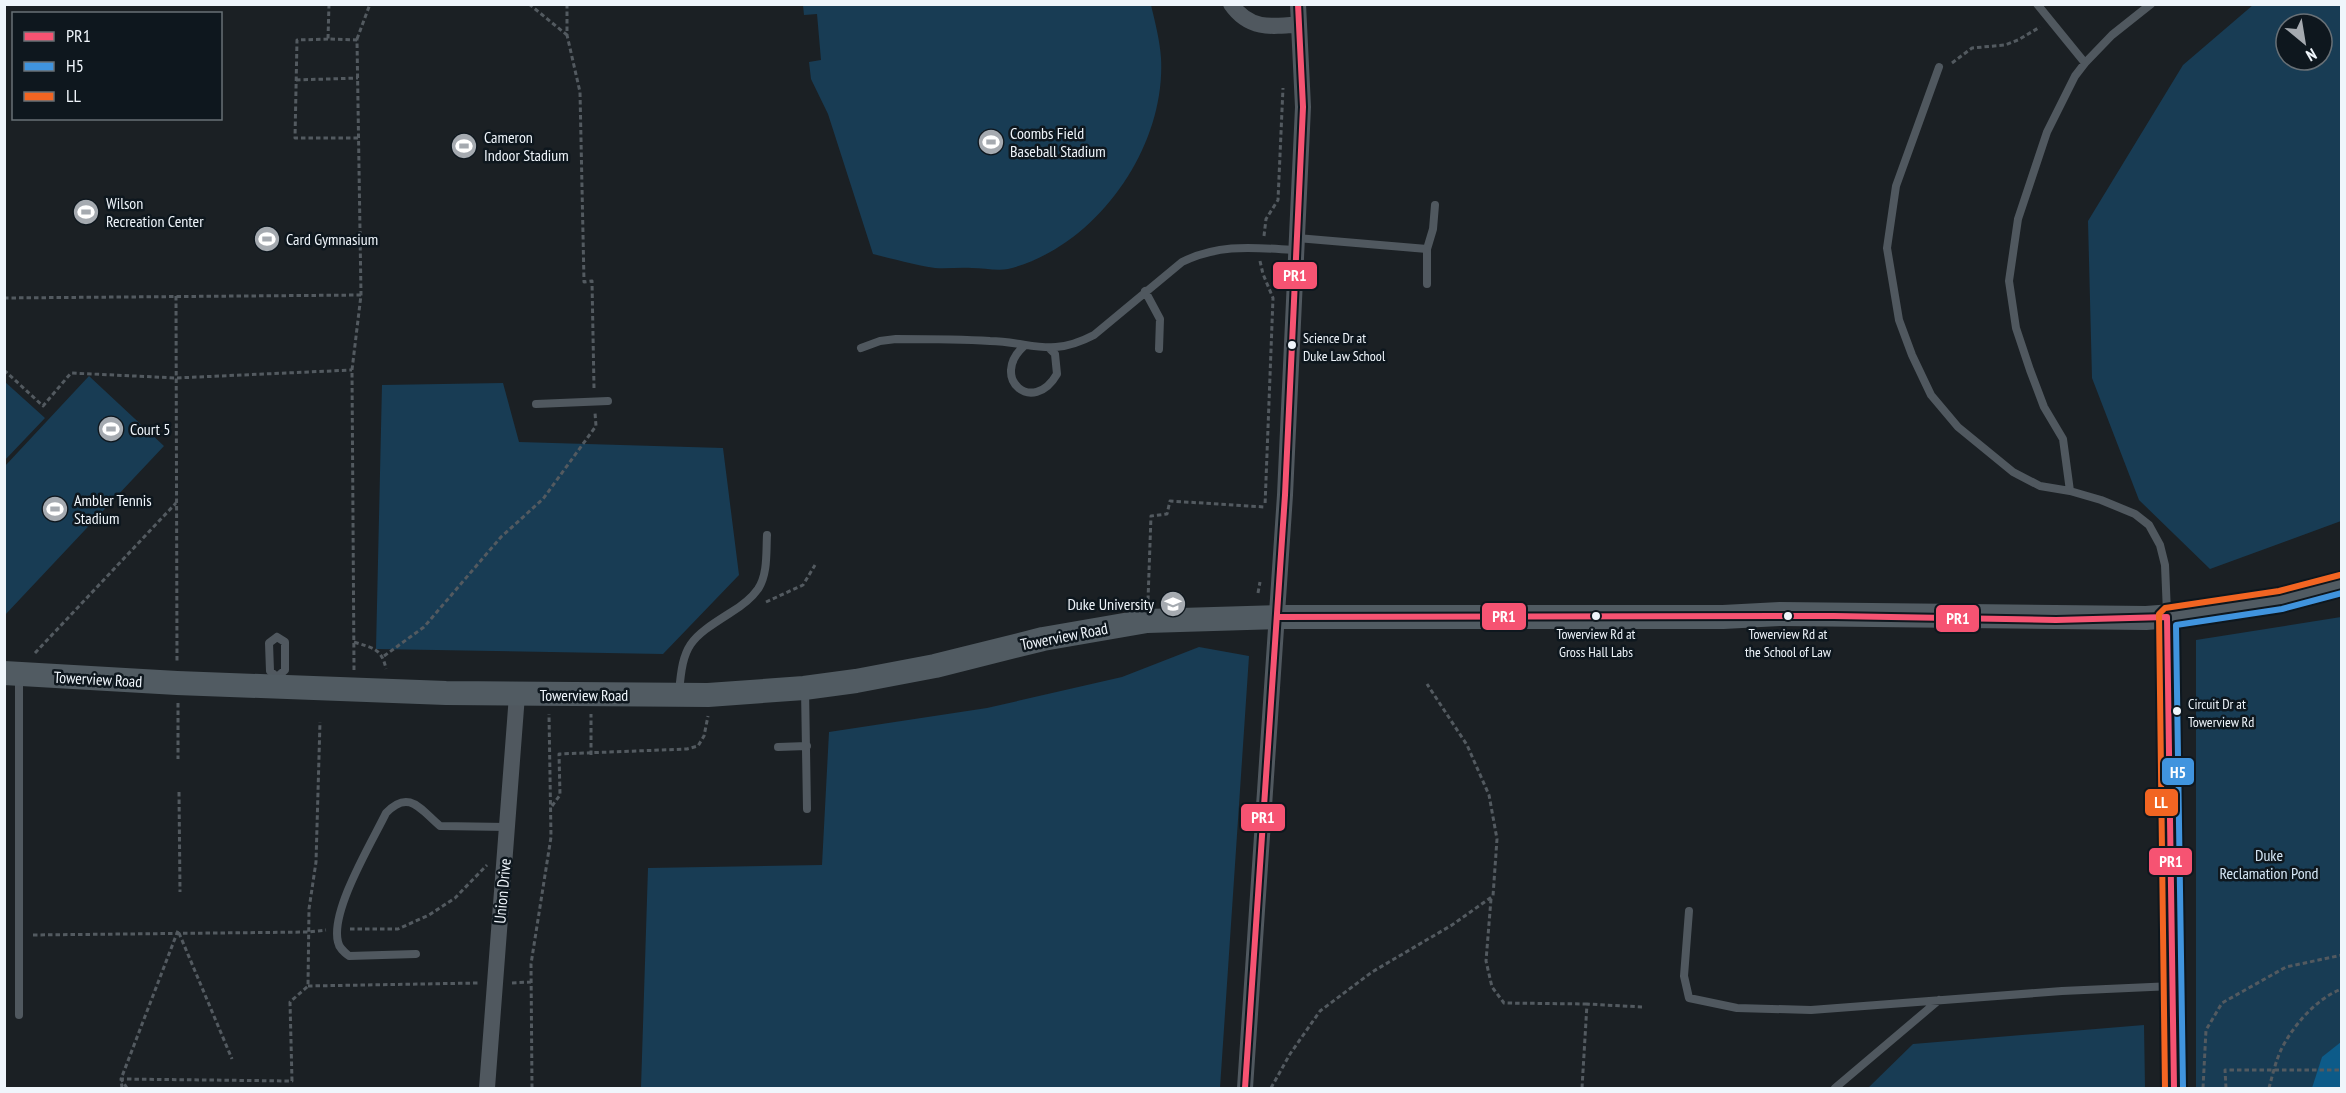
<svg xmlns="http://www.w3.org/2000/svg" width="2346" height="1093" viewBox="0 0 2346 1093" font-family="'PT Sans Narrow',sans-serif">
  <rect width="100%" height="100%" fill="#1b2024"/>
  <path fill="#183c54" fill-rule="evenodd" d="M803 5H1151C1155 22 1160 41 1161 58 1166 148 1096 247 1008 269 997 271 983 268 972 268 960 267 947 269 935 268 914 265 894 259 873 254L828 114 811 79 809 62 821 60 817 14 804 15Z
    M2253 5H2341V521L2210 569 2139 500 2092 378 2088 221 2183 65ZM2286 24H2322V60H2286Z
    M89 376 164 446 5 615V466Z
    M4 381 45 418 5 460H4Z
    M503 383 519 442 723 448 739 575 663 654 376 649 382 385Z
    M2341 617V1088H2196V640Z
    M1199 647 1249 656 1220 1088H641L648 868 822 865 829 732 987 708 1122 677Z
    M2144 1025 2145 1088H1868L1913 1044Z"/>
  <path fill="#0d5b89" d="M2341 1042V1088H2312L2322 1057Z"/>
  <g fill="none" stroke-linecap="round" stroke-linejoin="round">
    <path stroke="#535a60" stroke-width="3" stroke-dasharray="4.5 3" stroke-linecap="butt" d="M329 4 328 39 357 40 361 295 352 370 354 670
      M529 4 567 35
      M567 4V35L580 92 584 282 592 281 594 388
      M328 39 297 40 295 138H359
      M357 39 370 4
      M1952 63 1972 48 2005 45 2018 40 2040 27
      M296 80 358 78
      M1264 236 1266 219 1278 200 1283 88
      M1260 261 1263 274 1273 298 1265 506
      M176 296 177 663
      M4 298 361 295
      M4 370 43 406 71 373 176 378 352 370
      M1258 593 1260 582
      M1148 600 1151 516 1167 514 1170 501 1265 507
      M766 602 803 585 815 565
      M354 642C372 648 382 648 386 669
      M35 653 176 503
      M384 656 424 627 501 537 543 499 596 426 595 413
      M178 703V759
      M179 792 180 892
      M552 806 560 795 559 754 687 749 698 746 704 736 708 716
      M1491 899 1486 961 1492 987 1504 1003 1587 1004
      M350 929H398L429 915 455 898 487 865
      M179 933 232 1059
      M33 935 308 932 326 930
      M512 983 531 982
      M308 986 478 983
      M122 1088 121 1079 292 1081 290 1002 308 986 309 909 316 862 320 722
      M127 1088 121 1079 179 928
      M532 1088 531 964 551 837 549 714
      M1271 1088 1290 1054 1320 1011 1372 972 1452 925 1493 896 1497 839 1489 795 1467 745 1427 684
      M1582 1088 1587 1004 1642 1007
      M2203 1088 2206 1030 2222 1003 2286 967 2342 955
      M2226 1088 2225 1070H2342
      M2269 1088C2272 1077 2275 1064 2280 1052 2291 1028 2316 998 2342 989"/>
    <path stroke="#50585f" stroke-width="8" d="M2037 4 2085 63 2075 76 2047 132 2018 219 2009 281 2016 328 2030 370 2044 407 2063 439 2070 491
      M2085 63 2112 35 2151 4
      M1939 67 1896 186 1887 248 1899 320 1912 355 1931 395 1958 427 2013 472 2040 486 2070 491 2101 500 2135 514 2149 525 2160 545 2165 565 2167 613
      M1297 238 1427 249 1433 229 1435 205
      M1427 249V284
      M1145 291 1160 319 1159 349
      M1024 346C989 378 1033 416 1057 374L1055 354 1049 348
      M861 348 880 341 896 339C927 339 958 339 990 341 1033 342 1050 358 1094 335L1182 262C1221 243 1255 248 1297 250
      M536 404 608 401
      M277 637 269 643 270 671 277 677 278 683
      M277 637 285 642V670L277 677
      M19 675V1015
      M805 689 807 809
      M679 693C683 644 689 639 730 613 740 607 751 599 758 589 768 574 766 552 767 535
      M778 747 807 746
      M1689 911 1684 976 1689 998 1737 1008 1811 1010 2062 991 2173 986
      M416 954 349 956C344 952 339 948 338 942 330 911 372 842 386 813 409 789 420 809 440 826L507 827
      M1835 1088 1939 1000"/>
    <path stroke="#50585f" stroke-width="16" d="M1231 4C1249 30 1271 27 1299 24
      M2167 617 2174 1088
      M487 1088 517 695
      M1245 1088 1285 495 1303 107 1298 4"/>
    <path stroke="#515b62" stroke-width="24" d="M4 673 177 683 446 693 708 695 804 688 856 681 935 666 1043 639 1147 621 1277 617H1723L1780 614 2146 618C2212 614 2277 601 2342 584"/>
    <path stroke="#535a60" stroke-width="3" stroke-dasharray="4.5 3" stroke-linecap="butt" d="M591 755V714"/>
    <g stroke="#0e171e" stroke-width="10">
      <path id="bus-1" d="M1277 617 1834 616 2056 620 2167 617 2174 1088
        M1245 1088 1285 495 1303 107 1298 4"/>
    </g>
    <g stroke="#0e171e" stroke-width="10">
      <path id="bus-2" d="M2183 1088 2176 625 2282 609 2342 593"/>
    </g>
    <g stroke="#0e171e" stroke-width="10">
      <path id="bus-3" d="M2165 1088 2159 614 2165 608 2279 591 2340 575"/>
    </g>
    <use href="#bus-1" stroke="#f65372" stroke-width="6"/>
    <use href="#bus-2" stroke="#4094de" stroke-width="6"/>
    <use href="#bus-3" stroke="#f26522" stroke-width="6"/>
  </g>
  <defs>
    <g id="stadium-disc" transform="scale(1.35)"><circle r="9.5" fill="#a5aab0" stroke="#0e171e"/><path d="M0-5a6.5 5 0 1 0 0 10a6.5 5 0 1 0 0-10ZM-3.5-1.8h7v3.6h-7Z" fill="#fff"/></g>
    <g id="university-disc" transform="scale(1.35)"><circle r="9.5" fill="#a5aab0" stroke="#0e171e"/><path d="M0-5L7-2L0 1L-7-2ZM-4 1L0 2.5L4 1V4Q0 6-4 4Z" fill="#fff"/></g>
  </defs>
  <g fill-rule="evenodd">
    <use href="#stadium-disc" x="991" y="142"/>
    <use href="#stadium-disc" x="464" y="146"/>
    <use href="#stadium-disc" x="86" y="212"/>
    <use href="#stadium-disc" x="267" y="239"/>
    <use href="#stadium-disc" x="111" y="429"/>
    <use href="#stadium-disc" x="55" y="509"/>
    <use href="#university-disc" x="1173" y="604"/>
  </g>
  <g fill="#eff5fb" stroke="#0e171e" stroke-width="2">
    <circle cx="1292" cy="345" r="5"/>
    <circle cx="1596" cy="616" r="5"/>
    <circle cx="1788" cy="616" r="5"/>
    <circle cx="2177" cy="711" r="5"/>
  </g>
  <g text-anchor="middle" stroke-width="5" stroke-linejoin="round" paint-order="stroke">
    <g font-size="14" fill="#eff5fb" stroke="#0e171e" text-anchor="start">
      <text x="1303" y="343">Science Dr at<tspan x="1303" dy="18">Duke Law School</tspan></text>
      <text x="1596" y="639" text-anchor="middle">Towerview Rd at<tspan x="1596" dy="18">Gross Hall Labs</tspan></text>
      <text x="1788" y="639" text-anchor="middle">Towerview Rd at<tspan x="1788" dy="18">the School of Law</tspan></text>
      <text x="2188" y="709">Circuit Dr at<tspan x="2188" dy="18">Towerview Rd</tspan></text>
    </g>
    <g font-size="16" fill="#eff5fb" stroke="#0e171e" text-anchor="start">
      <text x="1010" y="139">Coombs Field<tspan x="1010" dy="18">Baseball Stadium</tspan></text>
      <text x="484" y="143">Cameron<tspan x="484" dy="18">Indoor Stadium</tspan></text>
      <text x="106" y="209">Wilson<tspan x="106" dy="18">Recreation Center</tspan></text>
      <text x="286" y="245">Card Gymnasium</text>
      <text x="130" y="435">Court 5</text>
      <text x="74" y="506">Ambler Tennis<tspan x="74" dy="18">Stadium</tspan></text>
      <text x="1154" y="610" text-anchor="end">Duke University</text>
    </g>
    <g font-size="16" fill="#eff5fb" stroke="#0e171e">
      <text transform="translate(1064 636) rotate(-11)" y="6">Towerview Road</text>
      <text transform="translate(98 679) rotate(3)" y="6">Towerview Road</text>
      <text x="584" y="701">Towerview Road</text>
      <text transform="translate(502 891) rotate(-85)" y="6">Union Drive</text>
    </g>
    <g font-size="16" fill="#d5e7f6" stroke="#0e171e">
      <text x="2269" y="861">Duke<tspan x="2269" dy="18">Reclamation Pond</tspan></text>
    </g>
  </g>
  <g stroke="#0e171e" stroke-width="2">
    <rect x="1272" y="261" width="46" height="29" rx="6" fill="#f65372"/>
    <rect x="1481" y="602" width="46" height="29" rx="6" fill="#f65372"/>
    <rect x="1935" y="604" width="45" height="29" rx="6" fill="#f65372"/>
    <rect x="2161" y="757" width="34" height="29" rx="6" fill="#4094de"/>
    <rect x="2144" y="788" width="35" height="29" rx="6" fill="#f26522"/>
    <rect x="1240" y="803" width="46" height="29" rx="6" fill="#f65372"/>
    <rect x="2148" y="847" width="45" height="29" rx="6" fill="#f65372"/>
  </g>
  <g font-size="16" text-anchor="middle" font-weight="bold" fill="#fff">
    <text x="1295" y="281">PR1</text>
    <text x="1504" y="622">PR1</text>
    <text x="1958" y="624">PR1</text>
    <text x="2178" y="778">H5</text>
    <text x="2161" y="808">LL</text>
    <text x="1263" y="823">PR1</text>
    <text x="2171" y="867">PR1</text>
  </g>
  <rect width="2346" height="1093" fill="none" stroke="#eff5fb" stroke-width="12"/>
  <rect x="12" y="12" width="210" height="108" fill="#0e171e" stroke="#687076" stroke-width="1.5"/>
  <rect x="24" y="32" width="30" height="9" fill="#f65372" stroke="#687076" stroke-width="1.5"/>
  <text x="66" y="42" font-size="18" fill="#eff5fb">PR1</text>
  <rect x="24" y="62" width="30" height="9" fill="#4094de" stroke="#687076" stroke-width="1.5"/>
  <text x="66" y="72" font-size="18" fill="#eff5fb">H5</text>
  <rect x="24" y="92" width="30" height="9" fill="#f26522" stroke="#687076" stroke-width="1.5"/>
  <text x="66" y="102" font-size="18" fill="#eff5fb">LL</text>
  <g transform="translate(2304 42) rotate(150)"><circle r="28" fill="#0e171e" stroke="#687076" stroke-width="1.5"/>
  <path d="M0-4.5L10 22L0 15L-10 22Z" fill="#a5aab0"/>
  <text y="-9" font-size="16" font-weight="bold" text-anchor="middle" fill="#eff5fb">N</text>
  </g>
</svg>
